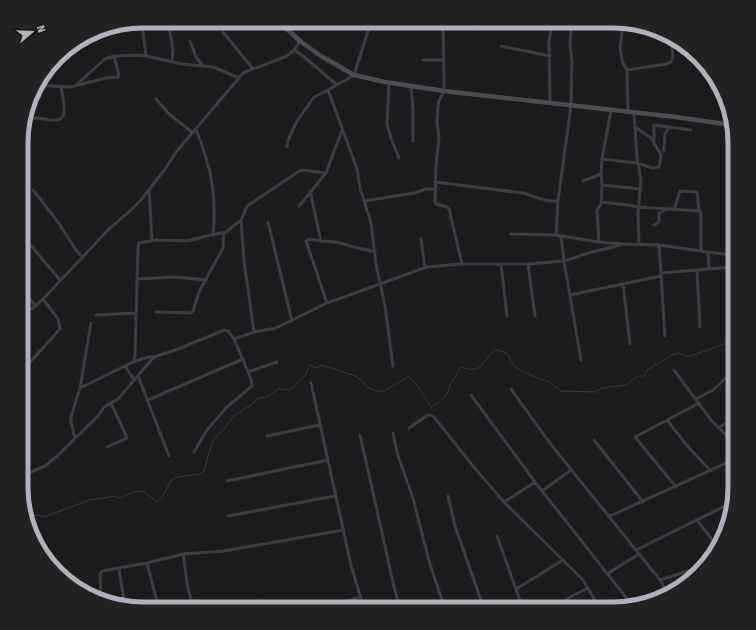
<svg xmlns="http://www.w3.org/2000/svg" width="756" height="630" viewBox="0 0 756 630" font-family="'Fira Sans Condensed',sans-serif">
  <rect width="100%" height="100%" fill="#1b1b1d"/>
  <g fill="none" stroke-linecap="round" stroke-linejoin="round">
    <path stroke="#313a41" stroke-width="1" d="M27 517 38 515 45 517 89 500 116 496 120 498C140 490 139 486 157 502L161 499 172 479 178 477 200 474 204 471 212 443 218 434 224 429 233 416 251 405 260 397 266 398 278 389 290 390 305 376 310 365 316 368 322 365 355 376 362 380 367 387 375 391H384L408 377C419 383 423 397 431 407 440 403 450 393 450 384 455 379 457 373 461 367 483 375 482 361 496 349L508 354 510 360 515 367 523 372 549 382 561 391 596 392 602 388 626 385 638 376H644L647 370 672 355 679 353 688 357 735 340"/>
    <path stroke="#3c3d42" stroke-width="3" d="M168 21 173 49 172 62
      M443 21 444 79V91L439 101 438 106 437 123 439 137 436 165 435 202 436 204 447 207 449 209 462 264
      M601 21H608
      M623 22 620 50 623 63 627 70 628 112
      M142 23 146 56
      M421 24C440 25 457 28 476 29
      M223 32 253 69
      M190 41 196 57 202 65
      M501 46 550 56
      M294 50 303 56 337 85
      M423 60H443
      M627 70 666 64 671 62 673 57 671 38
      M389 82 387 124 392 141 399 158
      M36 85 70 87 106 78 118 77 119 75 114 56
      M75 86 105 59 114 56 135 55 146 56 182 64 213 67 239 78
      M411 87 413 109V141
      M328 90 357 169 360 188 371 223 376 264 385 306 393 366
      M156 99 169 114 193 133
      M550 102 549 40 553 21
      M634 113 637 157 641 180 638 213 639 244
      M25 119C29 119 33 118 37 118 44 118 63 126 64 112 65 104 62 95 61 87
      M196 129C211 168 217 193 213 235
      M654 145V125L691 130
      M287 147 288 140 297 121 314 97 328 90 354 75 368 31 374 21
      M664 151 665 134 669 127
      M602 159 637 163 653 168 659 167 661 155 651 138 635 127
      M601 174 602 185 641 189
      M583 181 601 174 602 159 611 110
      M435 182 523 193 548 201H558
      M33 190 58 222 76 250 83 258
      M149 190 152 241
      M310 191 321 241
      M364 201 414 193 426 189H435
      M601 202 628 205 639 207 699 211 701 213V251
      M299 206 326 173 342 130
      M674 210 680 191 697 192 699 211
      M241 220 244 261 254 332
      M268 222 292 321
      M654 225 659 222V213L665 210
      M511 234 556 235 598 242 624 244 659 245 708 252 731 255 735 254
      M22 235 60 280
      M556 235 558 201 571 105 572 62 570 45 571 31 572 27 575 22
      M561 237 564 261 581 360
      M421 239 425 268
      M599 242 597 210 601 204 602 185
      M659 245 665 336
      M708 252 709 268
      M733 255 735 304
      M501 264 507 316
      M528 264 535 316
      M697 270 700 327
      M661 273 733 267
      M137 279 175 277 206 280
      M623 284 630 344
      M22 291 36 306
      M570 295 661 276
      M327 303 306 241 309 239 321 241 335 242 375 252
      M22 312 33 308 43 299 109 229 131 210 141 200 165 169 177 151 243 73 287 56 294 50 300 41
      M156 312 191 313 193 311 199 292 223 248 224 233
      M96 315 136 313
      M22 318 28 310
      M133 362 148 357H153
      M125 366 134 380
      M674 370 711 420 735 444
      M22 371 60 329 58 319 43 299
      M248 372 277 362
      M138 376 169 456
      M311 383 351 565 364 609
      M80 388 133 362 135 357 138 246 139 243 154 240 188 241 206 236 226 232 241 220 247 206 298 172 302 170 326 173
      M511 389 549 442 660 580 668 594
      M471 395 535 482 632 605
      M696 399 713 390 726 378 735 374
      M148 400 243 359
      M667 420 689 448 711 471
      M409 428 428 415H430L434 417 473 466 504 502 583 580 600 609
      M718 428 735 418
      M393 433 398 456 413 498 429 561 445 609
      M360 435C368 472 377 509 385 546 390 567 393 590 401 609
      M267 436 320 425
      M75 438 71 423V417L80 388 91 323
      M594 440 643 502
      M107 447 127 438 111 403
      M194 452 207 430 226 408 252 386 251 379 234 339
      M21 479 31 472 45 466 56 457 98 416 104 407 118 399 154 357 181 348 224 330 228 331 234 339 254 332 276 328 327 303 427 267 462 264H528L564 261 585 254 624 244
      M227 481 328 460
      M676 487 635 437 699 403
      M542 491 571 470
      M448 496 455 526 484 609
      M504 502 535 482
      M228 516 335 496
      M610 516 735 459
      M697 520 718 547
      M497 536 523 609
      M636 550 733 502
      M183 554 188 589 194 609
      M147 563 159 609
      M119 569 124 600 127 607
      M693 569 697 574
      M607 574 639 554
      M660 580 688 571 710 558
      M516 589 563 560
      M101 601 100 575 102 571 147 563 183 554 224 551 343 530
      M239 609 257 601
      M320 609 360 597
      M553 609 570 597 588 588"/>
    <path stroke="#4a4c52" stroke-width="4.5" d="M278 21 300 41 321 56 354 75 385 82 444 91 676 117 731 125"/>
  </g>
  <path d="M0 0H756V630H0ZM143 28H613A115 115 0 0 1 728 143V487A115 115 0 0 1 613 602H143A115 115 0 0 1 28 487V143A115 115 0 0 1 143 28Z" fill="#222225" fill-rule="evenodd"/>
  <path fill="none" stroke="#aeb2bc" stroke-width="5" d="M143 28H613A115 115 0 0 1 728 143V487A115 115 0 0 1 613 602H143A115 115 0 0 1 28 487V143A115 115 0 0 1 143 28Z"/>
  <g transform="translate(32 32) rotate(71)" stroke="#161618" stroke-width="3" paint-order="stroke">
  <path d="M0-3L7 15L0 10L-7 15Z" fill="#aeb2bc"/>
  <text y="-6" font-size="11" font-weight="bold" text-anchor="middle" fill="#aeb2bc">N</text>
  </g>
</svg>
